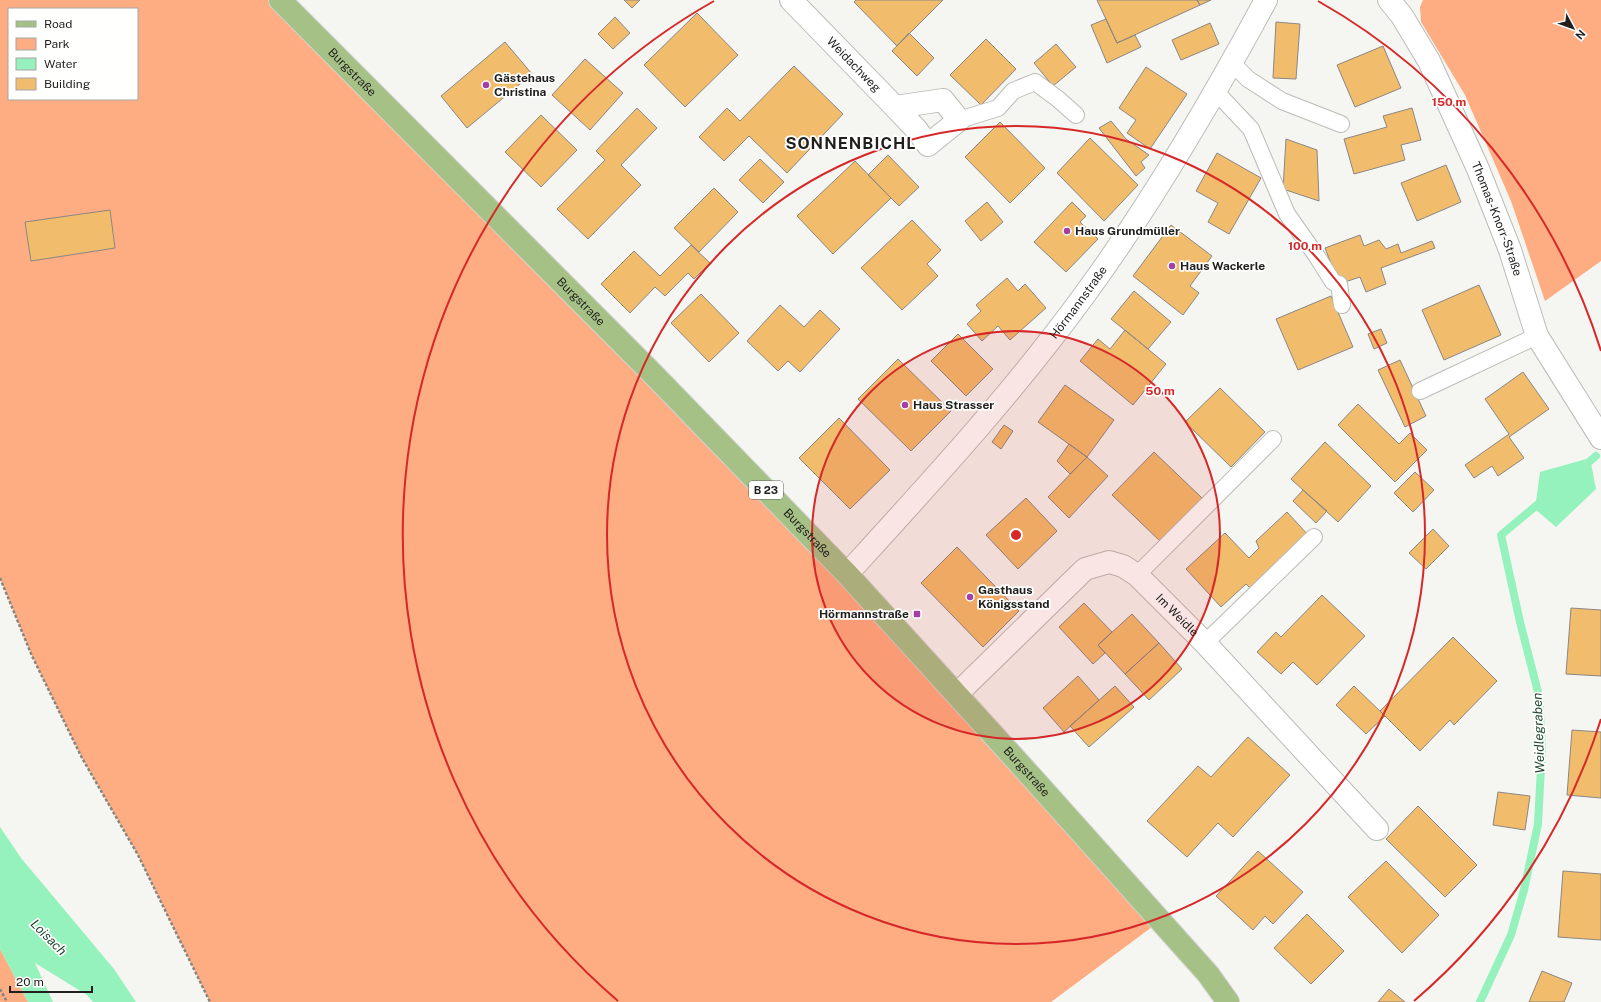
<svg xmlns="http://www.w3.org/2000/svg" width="1601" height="1002" viewBox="0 0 1601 1002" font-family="'Public Sans',sans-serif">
  <rect width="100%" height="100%" fill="#f5f5f1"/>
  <path fill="#feac81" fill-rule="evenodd" d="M0 0H280L654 375 1160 921 1051 1002H210L138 855 82 758 32 656 0 578ZM9 9H137V99H9Z
    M1423 0H1601V261L1545 301 1511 201 1465 95 1421 22 1420 7Z
    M0 949 28 1002H0Z"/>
  <path fill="#96f2bc" d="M1590 458 1596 489 1556 527 1535 509 1540 472Z
    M0 827 21 858 114 969 136 1002H93L87 995 35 963 53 1002H28L0 949Z"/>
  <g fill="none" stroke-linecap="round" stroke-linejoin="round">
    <path stroke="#96f2bc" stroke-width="8" d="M1583 467 1596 456
      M1480 1002 1511 935 1524 890 1538 824 1542 749 1539 696 1520 622 1501 535 1543 500"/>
  </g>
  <path fill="#f2bc6d" stroke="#898784" d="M624 0H640L632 8Z
    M856 0H943L897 46 854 2Z
    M1097 0H1197L1200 5 1117 43Z
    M1197 0H1211L1200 5Z
    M697 13 738 55 685 107 644 65Z
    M615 17 630 33 613 49 598 34Z
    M1106 19 1117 43 1135 35 1141 47 1107 63 1091 25Z
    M1276 22 1300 24 1296 79 1273 78Z
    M1210 23 1219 44 1181 60 1172 40Z
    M909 33 934 58 917 76 892 51Z
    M986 39 1016 69 981 105 950 75Z
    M505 42 532 74 467 128 441 96Z
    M1056 44 1076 67 1053 86 1034 63Z
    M1383 46 1401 88 1355 107 1337 65Z
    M585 59 623 93 590 130 552 95Z
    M794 66 843 114 787 173 749 136 724 161 699 137 727 108 740 121Z
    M1146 67 1187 94 1150 149 1127 133 1136 120 1119 108Z
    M637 108 657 128 621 165 641 185 588 239 557 209 605 160 596 151Z
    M1412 108 1421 140 1401 145 1405 160 1354 174 1344 139 1387 127 1383 116Z
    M541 115 577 150 541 187 505 152Z
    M1111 121 1126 139 1149 155 1141 162 1145 168 1136 176 1099 128Z
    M1000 122 1045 168 1010 203 965 157Z
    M1090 138 1138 185 1104 221 1057 173Z
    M1286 139 1317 150 1319 201 1283 189Z
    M1217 153 1261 178 1229 234 1208 222 1218 203 1196 191Z
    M888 155 919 187 899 206 868 175Z
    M760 159 784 182 763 203 739 180Z
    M855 161 891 198 833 254 797 216Z
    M1446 165 1461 202 1417 221 1401 183Z
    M714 188 738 212 699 252 674 228Z
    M987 202 1003 222 981 241 965 221Z
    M1072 202 1086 216 1080 222 1098 239 1066 272 1034 242Z
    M110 210 115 248 31 261 25 222Z
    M912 220 941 250 927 264 938 276 902 310 861 268Z
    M1171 225 1212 256 1190 286 1199 293 1183 315 1133 276Z
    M1360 235 1364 246 1379 240 1386 249 1398 244 1401 253 1432 241 1435 248 1381 268 1386 284 1366 292 1360 277 1339 284 1325 248Z
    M691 245 710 263 694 279 688 273 665 296 655 287 630 313 601 284 634 251 660 276Z
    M1007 278 1018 291 1025 284 1046 308 1010 340 998 326 982 341 967 324 981 311 976 305Z
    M1479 285 1501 335 1444 360 1422 310Z
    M1134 291 1171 322 1148 349 1111 319Z
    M701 294 739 333 709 362 671 323Z
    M1331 296 1353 347 1298 370 1276 319Z
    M780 305 804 327 820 310 840 329 800 372 788 361 778 371 747 341Z
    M1381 329 1387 343 1374 349 1368 334Z
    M1125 330 1166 364 1133 405 1080 361 1098 339 1110 349Z
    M958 334 993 369 966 396 931 361Z
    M898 359 951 411 911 451 858 399Z
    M1400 360 1426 416 1405 427 1378 370Z
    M1523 372 1549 409 1509 437 1524 458 1498 476 1492 466 1474 478 1465 465 1509 434 1485 399Z
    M1065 385 1114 420 1087 457 1038 422Z
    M1220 388 1265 432 1231 467 1185 422Z
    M1358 404 1399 444 1410 433 1427 450 1395 482 1338 425Z
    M839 418 890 470 850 509 799 458Z
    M1004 425 1013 431 1001 449 992 442Z
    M1325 442 1371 486 1338 522 1291 479Z
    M1069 444 1087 457 1070 474 1057 461Z
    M1154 452 1202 498 1161 542 1112 495Z
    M1087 457 1108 476 1069 518 1048 497Z
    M1415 472 1434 490 1413 512 1394 493Z
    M1303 490 1327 511 1316 523 1293 501Z
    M1026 498 1057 531 1018 569 986 535Z
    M1287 512 1309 536 1251 589 1246 584 1221 607 1186 569 1225 533 1249 558 1259 548 1256 541Z
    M1433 529 1449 546 1426 569 1409 553Z
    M957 547 1019 611 983 647 921 583Z
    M1322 595 1365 636 1317 685 1293 662 1281 674 1257 652 1276 632 1281 637Z
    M1084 603 1112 632 1098 645 1105 653 1093 664 1059 627Z
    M1571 608 1601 610V676L1566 674Z
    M1132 614 1159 643 1125 674 1098 645Z
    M1453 637 1497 681 1454 725 1450 720 1420 751 1380 711Z
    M1159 643 1182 669 1149 700 1125 674Z
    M1078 676 1099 700 1064 732 1043 708Z
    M1115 686 1134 707 1089 747 1070 726Z
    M1354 686 1385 716 1366 734 1336 705Z
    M1572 730 1601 732V798L1567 795Z
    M1248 737 1290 775 1233 837 1218 823 1187 857 1147 821 1198 766 1211 777Z
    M1498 792 1530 796 1525 830 1493 825Z
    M1418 806 1477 865 1445 897 1386 839Z
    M1258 851 1303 892 1273 924 1265 916 1253 930 1216 896Z
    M1386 861 1439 915 1402 953 1348 897Z
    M1563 871 1601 874V940L1558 937Z
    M1307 914 1344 951 1311 984 1274 948Z
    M1542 971 1572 983 1564 1002H1529Z
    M1389 989 1405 1002H1378Z"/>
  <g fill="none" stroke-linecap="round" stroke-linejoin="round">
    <g stroke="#bbbbb8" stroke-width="18">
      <path id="service" d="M1232 63 1248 79 1282 101 1341 124
        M1216 92 1251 129 1287 214 1316 255 1333 282 1339 284 1342 305
        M959 120 998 108 1013 91 1035 82 1058 99 1076 115
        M1420 391 1537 336
        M1137 575 1273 439
        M1205 643 1314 537"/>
    </g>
    <g stroke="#bbbbb8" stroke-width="24">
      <g id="minor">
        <path id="s1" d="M791 0 895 107 916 129 928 145 959 120 943 100 895 107"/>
        <path id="s2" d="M1389 0 1402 16 1429 61 1478 169 1510 250 1537 336 1601 438"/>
        <path id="s3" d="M847 574C931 482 1015 391 1088 290 1155 198 1212 100 1266 0"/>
        <path id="s4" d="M957 694 1085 569 1109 562 1123 566 1137 575 1205 643 1377 829"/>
      </g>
    </g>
    <g stroke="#d2d2d2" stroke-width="24">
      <g id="primary">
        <path id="s5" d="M280 0 654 375 847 574 1028 773 1208 974 1228 1002"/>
      </g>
    </g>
    <path stroke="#858582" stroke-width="2.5" stroke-dasharray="3 2" stroke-linecap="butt" d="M0 578 32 656 82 758 138 855 210 1002
      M0 989 7 1002"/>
    <use href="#service" stroke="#fff" stroke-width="16"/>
    <use href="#minor" stroke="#fff" stroke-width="22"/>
    <use href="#primary" stroke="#a6c186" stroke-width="22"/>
  </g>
  <circle cx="1016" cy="535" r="204" fill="#d62828" fill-opacity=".12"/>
  <g fill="none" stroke="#d62828" stroke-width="2">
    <circle cx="1016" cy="535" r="204"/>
    <circle cx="1016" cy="535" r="409"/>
    <path d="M1601 719A613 613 0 0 1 1414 1001M618 1001A613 613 0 0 1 714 1M1318 1A613 613 0 0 1 1601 351"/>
  </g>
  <g fill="#a340a7" stroke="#fffffe" stroke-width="1.5">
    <circle cx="486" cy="85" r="4"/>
    <circle cx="1067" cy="231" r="4"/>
    <circle cx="1172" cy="266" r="4"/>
    <circle cx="905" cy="405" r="4"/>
    <circle cx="970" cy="597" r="4"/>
    <rect x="913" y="610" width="8" height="8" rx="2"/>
  </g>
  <g text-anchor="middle" stroke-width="3.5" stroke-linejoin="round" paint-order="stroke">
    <rect fill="#fffffe" stroke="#636261" stroke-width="1" x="749" y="481" width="34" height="18" rx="3"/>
    <g font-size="11" font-weight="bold" fill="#201f1e">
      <text x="766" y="494">B 23</text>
    </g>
    <g font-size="12" fill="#201f1e" stroke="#fffffe">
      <text dy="4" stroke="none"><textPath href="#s1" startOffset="90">Weidachweg</textPath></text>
      <text dy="4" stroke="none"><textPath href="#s5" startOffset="102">Burgstraße</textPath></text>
      <text dy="4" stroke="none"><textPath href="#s2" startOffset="245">Thomas-Knorr-Straße</textPath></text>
      <text dy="4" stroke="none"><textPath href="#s5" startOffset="426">Burgstraße</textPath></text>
      <text dy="4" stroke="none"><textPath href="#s3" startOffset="357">Hörmannstraße</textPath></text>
      <text dy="4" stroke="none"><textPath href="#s5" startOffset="750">Burgstraße</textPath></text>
      <text dy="4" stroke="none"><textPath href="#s4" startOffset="292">Im Weidle</textPath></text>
      <text dy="4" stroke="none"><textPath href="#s5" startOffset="1074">Burgstraße</textPath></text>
    </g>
    <g font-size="12" font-weight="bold" fill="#201f1e" stroke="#fffffe" text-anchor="start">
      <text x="494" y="82">Gästehaus<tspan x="494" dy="14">Christina</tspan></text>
      <text x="1075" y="235">Haus Grundmüller</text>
      <text x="1180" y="270">Haus Wackerle</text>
      <text x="913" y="409">Haus Strasser</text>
      <text x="978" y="594">Gasthaus<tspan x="978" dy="14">Königsstand</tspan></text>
      <text x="909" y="618" text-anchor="end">Hörmannstraße</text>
    </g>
    <g font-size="13" font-style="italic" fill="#1f4631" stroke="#fffffe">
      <text transform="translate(1538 733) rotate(-92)" y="5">Weidlegraben</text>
      <text transform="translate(49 937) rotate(45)" y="5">Loisach</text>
    </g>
    <g font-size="16" font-weight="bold" letter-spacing="1" fill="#201f1e" stroke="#fffffe">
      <text x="851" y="149">SONNENBICHL</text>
    </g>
  </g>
  <circle cx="1016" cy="535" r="6" fill="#d62828" stroke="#fffffe" stroke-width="2"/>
  <g font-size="12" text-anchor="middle" font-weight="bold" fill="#d62828" stroke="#fffffe" stroke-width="3.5" stroke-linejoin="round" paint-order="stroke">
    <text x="1449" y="106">150 m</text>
    <text x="1305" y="250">100 m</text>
    <text x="1160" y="395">50 m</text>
  </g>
  <rect x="8" y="8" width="130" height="92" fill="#fffffe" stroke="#a6a5a4"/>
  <rect x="16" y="21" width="20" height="6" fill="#a6c186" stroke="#a6a5a4"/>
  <text x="44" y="28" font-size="12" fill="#201f1e">Road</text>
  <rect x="16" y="38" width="20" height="12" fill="#feac81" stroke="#a6a5a4"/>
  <text x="44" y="48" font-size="12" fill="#201f1e">Park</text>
  <rect x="16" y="58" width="20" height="12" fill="#96f2bc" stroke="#a6a5a4"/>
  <text x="44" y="68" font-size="12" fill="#201f1e">Water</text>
  <rect x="16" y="78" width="20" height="12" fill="#f2bc6d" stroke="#a6a5a4"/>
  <text x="44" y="88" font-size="12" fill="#201f1e">Building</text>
  <g transform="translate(1573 28) rotate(131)" stroke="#fffffe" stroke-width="3" paint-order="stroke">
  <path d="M0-3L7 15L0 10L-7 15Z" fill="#201f1e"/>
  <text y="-6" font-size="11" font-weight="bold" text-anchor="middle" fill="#201f1e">N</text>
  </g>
  <path d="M10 986v6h82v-6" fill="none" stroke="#201f1e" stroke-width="2"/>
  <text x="16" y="986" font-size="12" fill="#201f1e" stroke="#fffffe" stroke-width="3" paint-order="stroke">20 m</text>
</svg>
